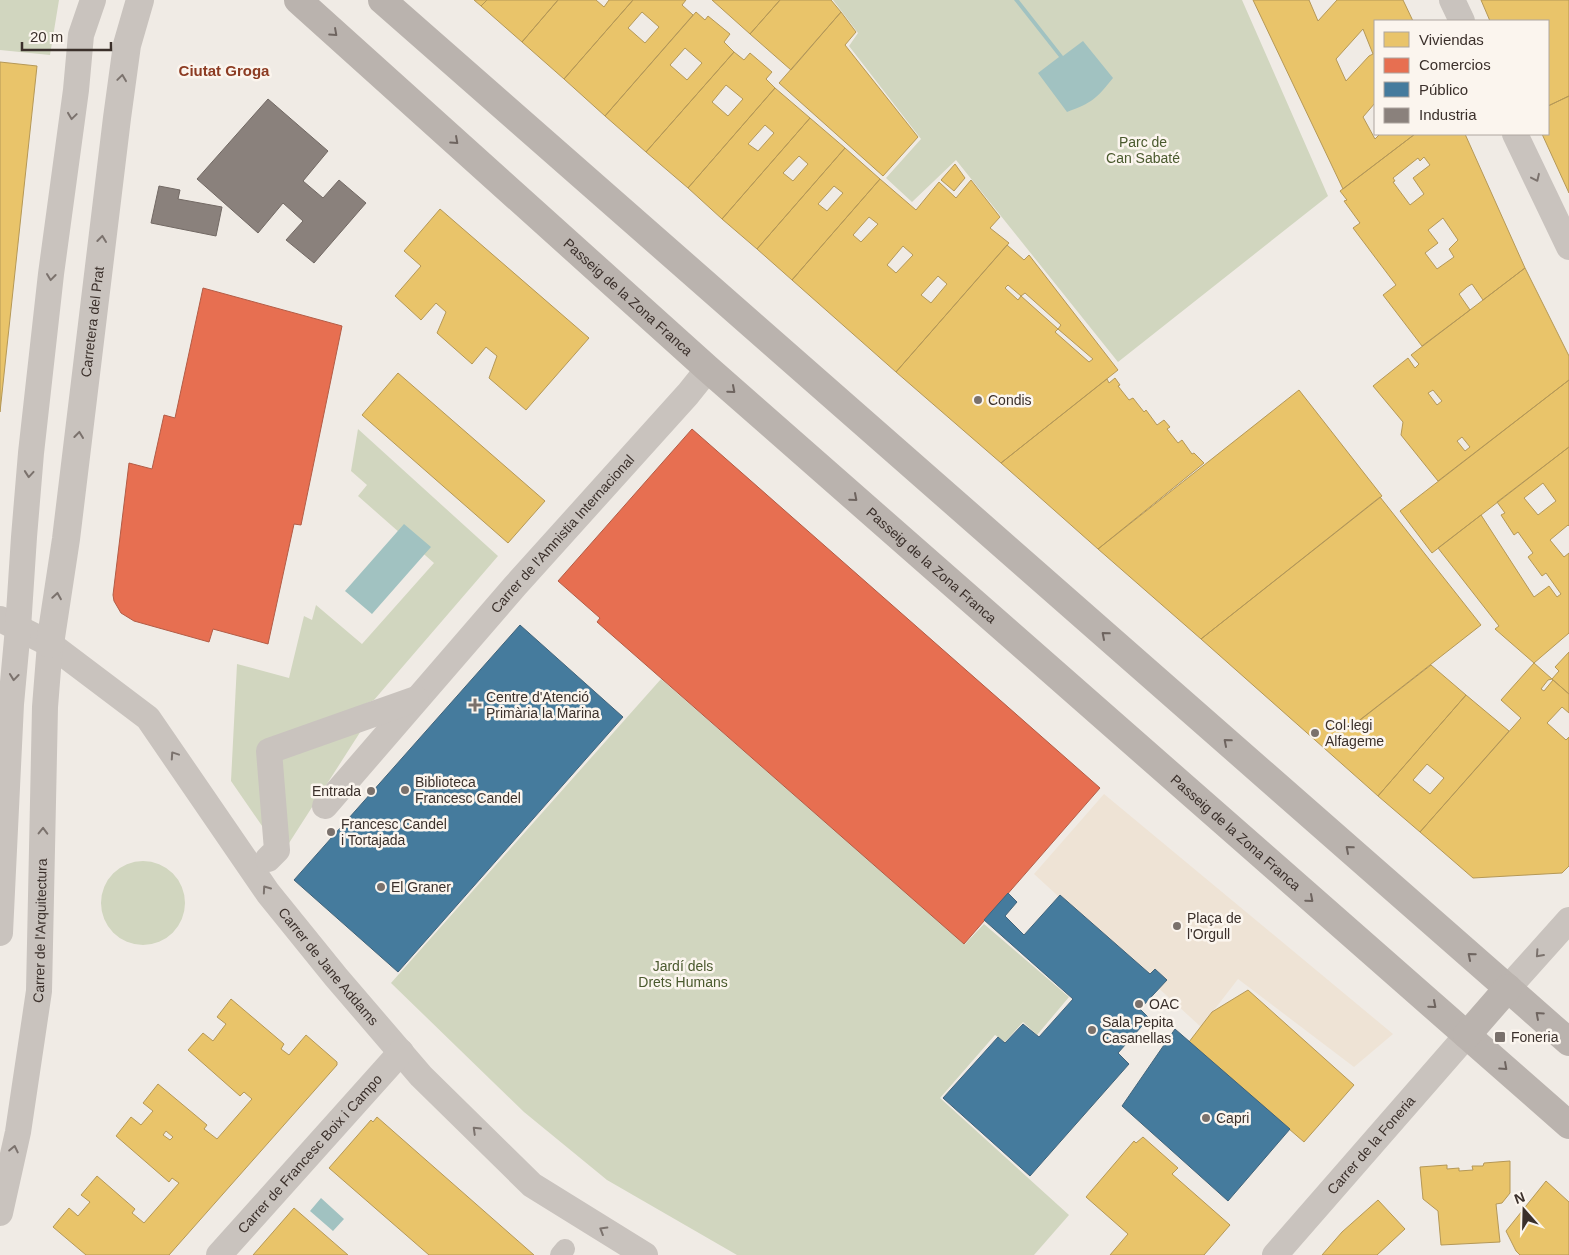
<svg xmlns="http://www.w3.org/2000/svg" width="1569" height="1255" viewBox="0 0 1569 1255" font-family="Arial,sans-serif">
  <rect width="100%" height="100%" fill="#f0ebe5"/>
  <path fill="#d1d6bf" d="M0 0H59L50 55 0 50Z
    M833 0H1242L1328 196 1118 362 956 160 912 202 886 178 921 139 849 46 858 33Z
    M358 429 498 556 374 700 267 746 271 839 231 781 237 664 289 678 304 616 312 620 316 605 362 644 434 563 358 496 367 485 351 471Z
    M661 679 965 944 984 924 1069 997 1037 1035 1023 1022 1005 1042 995 1035 940 1098 1069 1215 1034 1255H737L607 1180 524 1112 391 983Z
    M366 723 282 854 276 754Z
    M101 903a42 42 0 1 1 84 0a42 42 0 1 1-84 0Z"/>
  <path fill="#eee3d5" d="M1104 794 1393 1034 1354 1067 1238 979 1201 1027 1034 874Z"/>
  <path fill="#a1c2c1" d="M1014 0H1019L1063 56 1083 41 1113 78C1097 98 1092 103 1067 112L1038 73 1059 57Z
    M404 524 431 547 372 614 345 591Z
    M321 1198 344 1219 333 1231 310 1211Z"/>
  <path fill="#e9c46a" stroke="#b59857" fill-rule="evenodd" d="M474 0H487L481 6Z
    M487 0H558L522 42 481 6Z
    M558 0H596L604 7 609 0H633L564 79 522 42Z
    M633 0H686L682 5 693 15 605 116 564 79ZM642 12 659 27 645 43 628 28Z
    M712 0H780L750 34Z
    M780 0H831L841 12 791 70 750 34Z
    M1253 0H1309L1318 21 1337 0H1403L1413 21H1375V103L1363 117 1375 139 1380 134H1415L1343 189ZM1363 29 1373 54 1369 56 1346 81 1336 59Z
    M1481 0H1569V96L1548 106V21H1490Z
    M696 12 705 20 708 16 730 34 724 42 734 52 646 152 605 116ZM685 48 702 63 687 80 670 65Z
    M841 12 856 32 845 45 918 137 883 176 779 83Z
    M734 52 744 60 750 53 772 72 766 79 775 88 688 188 646 152ZM726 85 743 99 728 116 712 102Z
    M0 62 37 66 0 412Z
    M775 88 810 118 722 219 688 188ZM765 125 774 133 758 151 748 144Z
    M1569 96V193L1542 134H1548V106Z
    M810 118 845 148 757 249 722 219ZM799 156 808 164 793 181 783 173Z
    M1415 134H1465L1525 268 1483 300 1472 284 1467 287 1459 294 1470 310 1422 346 1383 295 1396 285 1353 228 1360 223 1344 201 1347 200 1340 191ZM1424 157 1430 165 1413 178 1424 194 1410 205 1393 182 1395 181 1393 178 1418 158 1420 161ZM1443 218 1458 240 1449 249 1454 257 1437 269 1425 253 1438 243 1428 230Z
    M845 148 880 179 792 280 757 249ZM834 186 843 193 827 211 818 204Z
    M955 164 965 178 954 191 941 180Z
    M880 179 916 210 939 182 956 198 971 180 1000 217 990 228 1009 243 896 372 792 280ZM869 217 878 224 861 242 853 235ZM903 246 913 255 896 273 887 265ZM938 276 947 284 931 303 921 295Z
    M440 209 589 338 526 410 489 378 497 356 486 347 472 364 437 333 446 312 436 303 421 320 395 296 421 266 404 251Z
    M1007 245 1024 260 1029 255 1118 370 1001 463 896 372ZM1008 285 1021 296 1018 300 1005 288ZM1025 293 1061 325 1058 329 1021 296ZM1058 329 1093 359 1089 362 1055 332Z
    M1525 268 1569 356V380L1438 481 1401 435 1403 422 1373 386 1408 358 1415 368 1419 364 1411 355ZM1433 390 1442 401 1437 405 1428 393ZM1462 437 1470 447 1465 451 1457 441Z
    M398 373 545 501 508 543 362 415Z
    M1115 378 1120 385 1118 386 1129 400 1133 398 1144 412 1146 410 1157 425 1164 420 1170 427 1167 429 1178 443 1182 440 1192 454 1194 453 1204 463 1098 549 1001 463 1107 379 1109 383Z
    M1569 380V447L1432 553 1400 511Z
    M1299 390 1382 496 1201 639 1098 549Z
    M1569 447V526L1568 525 1550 540 1564 557 1569 553V633L1534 663 1495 629 1499 626 1438 548 1481 515 1534 597 1549 586 1557 597 1561 594 1546 573 1542 576 1528 557 1533 553 1518 532 1514 535 1501 515 1505 513 1497 502ZM1543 483 1556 501 1538 515 1524 498Z
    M1380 497 1481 625 1324 748 1201 639Z
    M1569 652V694L1552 679 1559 671 1555 667Z
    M1534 663 1552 679 1548 680 1541 689 1544 691 1553 680 1569 694V713L1562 707 1547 723 1566 740 1569 737V866L1562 873 1473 878 1420 832 1521 718 1501 700Z
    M1431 665 1466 695 1378 796 1324 748Z
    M1466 695 1509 731 1420 832 1378 796ZM1427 764 1444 778 1430 794 1413 780Z
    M1248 990 1354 1085 1304 1142 1189 1042 1212 1012Z
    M231 999 284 1044 281 1049 289 1055 306 1035 337 1062V1065L169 1255H86L53 1227 69 1208 78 1216 90 1202 81 1195 97 1176 135 1209 132 1213 144 1223 179 1183 172 1178 169 1182 116 1136 131 1117 141 1125 153 1111 143 1103 158 1084 207 1125 204 1129 217 1139 252 1099 244 1092 240 1096 188 1050 203 1033 213 1041 226 1024 217 1017ZM166 1131 173 1137 170 1140 163 1135Z
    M377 1117 534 1255H429L329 1168 371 1120 373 1122Z
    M1143 1137 1178 1168 1172 1174 1230 1225 1204 1255H1110L1128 1234 1086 1197 1134 1141 1136 1143Z
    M1510 1161V1193L1502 1203 1496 1204 1500 1242 1441 1245 1438 1211 1423 1199 1420 1167 1447 1165V1169L1459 1168V1171L1473 1170 1472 1166H1483L1484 1163Z
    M1546 1181 1569 1202V1255H1520L1516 1251 1506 1231Z
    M1378 1200 1405 1229 1377 1255H1322L1342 1232Z
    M294 1208 348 1255H253Z"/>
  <path fill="#e76f51" stroke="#b35c46" d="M203 288 342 326 301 525 294 524 268 644 213 629 209 642 134 621 121 613 114 601 113 595 129 463 152 469 164 415 175 418Z
    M692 429 1100 788 964 944 597 622 600 618 558 581Z"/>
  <path fill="#457b9d" stroke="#42647b" d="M520 625 623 717 398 972 294 880Z
    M1008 893 1017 902 1005 916 1024 935 1060 895 1150 974 1155 969 1167 980 1140 1009 1149 1018 1118 1053 1129 1064 1030 1176 943 1098 998 1037 1005 1043 1023 1024 1039 1037 1073 999 984 920Z
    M1175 1029 1290 1129 1228 1201 1122 1106Z"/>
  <path fill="#8a817c" stroke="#726964" d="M268 99 328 151 303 181 323 198 339 180 366 203 314 263 286 240 303 221 283 203 258 233 197 179Z
    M159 186 180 190 178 199 222 207 216 236 151 223Z"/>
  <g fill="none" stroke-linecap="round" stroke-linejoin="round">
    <path stroke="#c9c3be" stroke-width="20" d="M560 1255 565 1249"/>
    <g stroke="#c9c3be" stroke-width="26">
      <path d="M1452 0 1462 21"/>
      <path d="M1515 134 1569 247"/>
      <path id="s1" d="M0 619 50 644 148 718 268 893 336 977 421 1076 532 1185 645 1255"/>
      <path id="s2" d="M325 806 515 586 688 394 708 369"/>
      <path d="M268 859 277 850 269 751 416 699"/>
      <path d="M0 933 11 704 18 628 24 537 31 453 51 274 76 90 81 35 93 0"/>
      <path d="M1508 988 1569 920"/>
      <path id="s3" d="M0 1213 18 1132 39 991 45 707 50 644"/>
      <path id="s4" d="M219 1255 401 1052"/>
      <path id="s5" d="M1275 1255 1467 1035"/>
    </g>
    <path stroke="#c9c3be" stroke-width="28" id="s6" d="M50 644 66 539 117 118 127 45 140 0"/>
    <g stroke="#bab3ae" stroke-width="28">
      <path id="s7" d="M298 0 708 369 1569 1125"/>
      <path d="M382 0 1569 1042"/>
      <path d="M1467 1035 1508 988"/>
    </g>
  </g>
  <defs><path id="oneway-chevron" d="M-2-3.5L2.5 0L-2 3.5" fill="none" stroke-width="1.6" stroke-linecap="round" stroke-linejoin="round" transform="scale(1.25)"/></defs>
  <g stroke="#6e645f">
    <use href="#oneway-chevron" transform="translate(334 33) rotate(42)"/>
    <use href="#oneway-chevron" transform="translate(455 141) rotate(42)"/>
    <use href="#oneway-chevron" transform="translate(732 390) rotate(41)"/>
    <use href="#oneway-chevron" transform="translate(854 498) rotate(41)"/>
    <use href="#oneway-chevron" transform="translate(1105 635) rotate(-139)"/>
    <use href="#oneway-chevron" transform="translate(1227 742) rotate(-139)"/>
    <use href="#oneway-chevron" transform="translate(1349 849) rotate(-139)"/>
    <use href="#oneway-chevron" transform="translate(1310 899) rotate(41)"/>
    <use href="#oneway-chevron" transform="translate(1471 956) rotate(-140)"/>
    <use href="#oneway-chevron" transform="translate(1433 1005) rotate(41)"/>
    <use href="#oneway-chevron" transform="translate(1539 1015) rotate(-138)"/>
    <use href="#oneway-chevron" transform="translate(1504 1067) rotate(42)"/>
  </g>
  <g stroke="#7b726d">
    <use href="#oneway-chevron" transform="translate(122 78) rotate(-82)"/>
    <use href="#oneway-chevron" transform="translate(72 116) rotate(98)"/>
    <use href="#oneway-chevron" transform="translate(1536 178) rotate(65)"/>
    <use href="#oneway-chevron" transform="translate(102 239) rotate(-83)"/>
    <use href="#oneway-chevron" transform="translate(51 277) rotate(97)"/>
    <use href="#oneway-chevron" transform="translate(79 435) rotate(-83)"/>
    <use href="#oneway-chevron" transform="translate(29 474) rotate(95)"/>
    <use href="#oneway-chevron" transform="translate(57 596) rotate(-81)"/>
    <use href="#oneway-chevron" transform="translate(14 677) rotate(96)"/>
    <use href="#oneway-chevron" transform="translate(174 755) rotate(-124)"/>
    <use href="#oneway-chevron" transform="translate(43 831) rotate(-89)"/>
    <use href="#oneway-chevron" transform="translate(266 889) rotate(-125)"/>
    <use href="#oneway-chevron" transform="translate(1539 954) rotate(132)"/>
    <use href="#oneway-chevron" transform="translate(476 1130) rotate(-136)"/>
    <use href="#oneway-chevron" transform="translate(14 1149) rotate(-78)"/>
    <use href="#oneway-chevron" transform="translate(603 1230) rotate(-149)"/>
  </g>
  <g fill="#7a716c" stroke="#fbf5ee" stroke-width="2">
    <circle cx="978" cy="400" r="5"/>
    <path d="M472.5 697.5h5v5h5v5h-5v5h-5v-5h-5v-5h5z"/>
    <circle cx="1315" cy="733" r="5"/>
    <circle cx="405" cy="790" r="5"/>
    <circle cx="371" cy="791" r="5"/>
    <circle cx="331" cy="832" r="5"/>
    <circle cx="381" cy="887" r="5"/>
    <circle cx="1177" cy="926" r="5"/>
    <circle cx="1139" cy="1004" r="5"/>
    <circle cx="1092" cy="1030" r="5"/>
    <rect x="1494" y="1031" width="12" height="12" rx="2.5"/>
    <circle cx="1206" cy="1118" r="5"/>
  </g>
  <g text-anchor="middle" stroke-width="5" stroke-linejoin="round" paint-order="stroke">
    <g font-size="14" fill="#4a5a2e" stroke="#fbf5ee">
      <text x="1143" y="147">Parc de<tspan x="1143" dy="16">Can Sabaté</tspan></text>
      <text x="683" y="971">Jardí dels<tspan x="683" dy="16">Drets Humans</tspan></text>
    </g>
    <g font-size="14" fill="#3b302b" stroke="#fbf5ee">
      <text dy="5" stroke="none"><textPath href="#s7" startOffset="444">Passeig de la Zona Franca</textPath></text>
      <text dy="5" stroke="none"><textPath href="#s6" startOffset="325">Carretera del Prat</textPath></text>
      <text dy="5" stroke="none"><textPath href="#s2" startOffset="361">Carrer de l'Amnistia Internacional</textPath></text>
      <text dy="5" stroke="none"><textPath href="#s7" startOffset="849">Passeig de la Zona Franca</textPath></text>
      <text dy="5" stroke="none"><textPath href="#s7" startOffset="1254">Passeig de la Zona Franca</textPath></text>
      <text dy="5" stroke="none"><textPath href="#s3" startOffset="286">Carrer de l'Arquitectura</textPath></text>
      <text dy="5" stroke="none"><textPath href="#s1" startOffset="486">Carrer de Jane Addams</textPath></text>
      <text dy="5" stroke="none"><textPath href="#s5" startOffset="146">Carrer de la Foneria</textPath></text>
      <text dy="5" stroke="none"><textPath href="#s4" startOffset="136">Carrer de Francesc Boix i Campo</textPath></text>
    </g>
    <g font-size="14" fill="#3b302b" stroke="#fbf5ee" text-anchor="start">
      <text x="988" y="405">Condis</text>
      <text x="486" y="702">Centre d'Atenció<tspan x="486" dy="16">Primària la Marina</tspan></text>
      <text x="1325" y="730">Col·legi<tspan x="1325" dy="16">Alfageme</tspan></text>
      <text x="415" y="787">Biblioteca<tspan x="415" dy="16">Francesc Candel</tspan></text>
      <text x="361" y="796" text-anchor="end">Entrada</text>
      <text x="341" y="829">Francesc Candel<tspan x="341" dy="16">i Tortajada</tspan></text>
      <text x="391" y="892">El Graner</text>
      <text x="1187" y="923">Plaça de<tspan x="1187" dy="16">l'Orgull</tspan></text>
      <text x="1149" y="1009">OAC</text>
      <text x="1102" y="1027">Sala Pepita<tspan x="1102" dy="16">Casanellas</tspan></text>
      <text x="1511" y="1042">Foneria</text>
      <text x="1216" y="1123">Capri</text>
    </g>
    <g font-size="15" font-weight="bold" fill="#8c3b22" stroke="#fbf5ee">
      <text x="224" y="76">Ciutat Groga</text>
    </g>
  </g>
  <rect x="1374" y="20" width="175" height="115" fill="#fbf5ee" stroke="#aea6a0"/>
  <rect x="1384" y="32" width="25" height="15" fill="#e9c46a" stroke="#aea6a0"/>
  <text x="1419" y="45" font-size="15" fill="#3b302b">Viviendas</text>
  <rect x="1384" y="58" width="25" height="15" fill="#e76f51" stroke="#aea6a0"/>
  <text x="1419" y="70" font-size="15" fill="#3b302b">Comercios</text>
  <rect x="1384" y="82" width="25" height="15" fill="#457b9d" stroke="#aea6a0"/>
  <text x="1419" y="95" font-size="15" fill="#3b302b">Público</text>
  <rect x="1384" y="108" width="25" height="15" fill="#8a817c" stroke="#aea6a0"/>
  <text x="1419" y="120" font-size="15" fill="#3b302b">Industria</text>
  <g transform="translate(1524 1210) rotate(340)" stroke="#fbf5ee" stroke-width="4" paint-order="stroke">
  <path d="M0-4L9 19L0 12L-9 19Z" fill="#3b302b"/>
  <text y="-8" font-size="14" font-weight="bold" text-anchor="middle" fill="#3b302b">N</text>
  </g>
  <path d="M22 42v8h89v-8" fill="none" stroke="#3b302b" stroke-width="2.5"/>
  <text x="30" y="42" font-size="15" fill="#3b302b" stroke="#fbf5ee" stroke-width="4" paint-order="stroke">20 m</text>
</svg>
